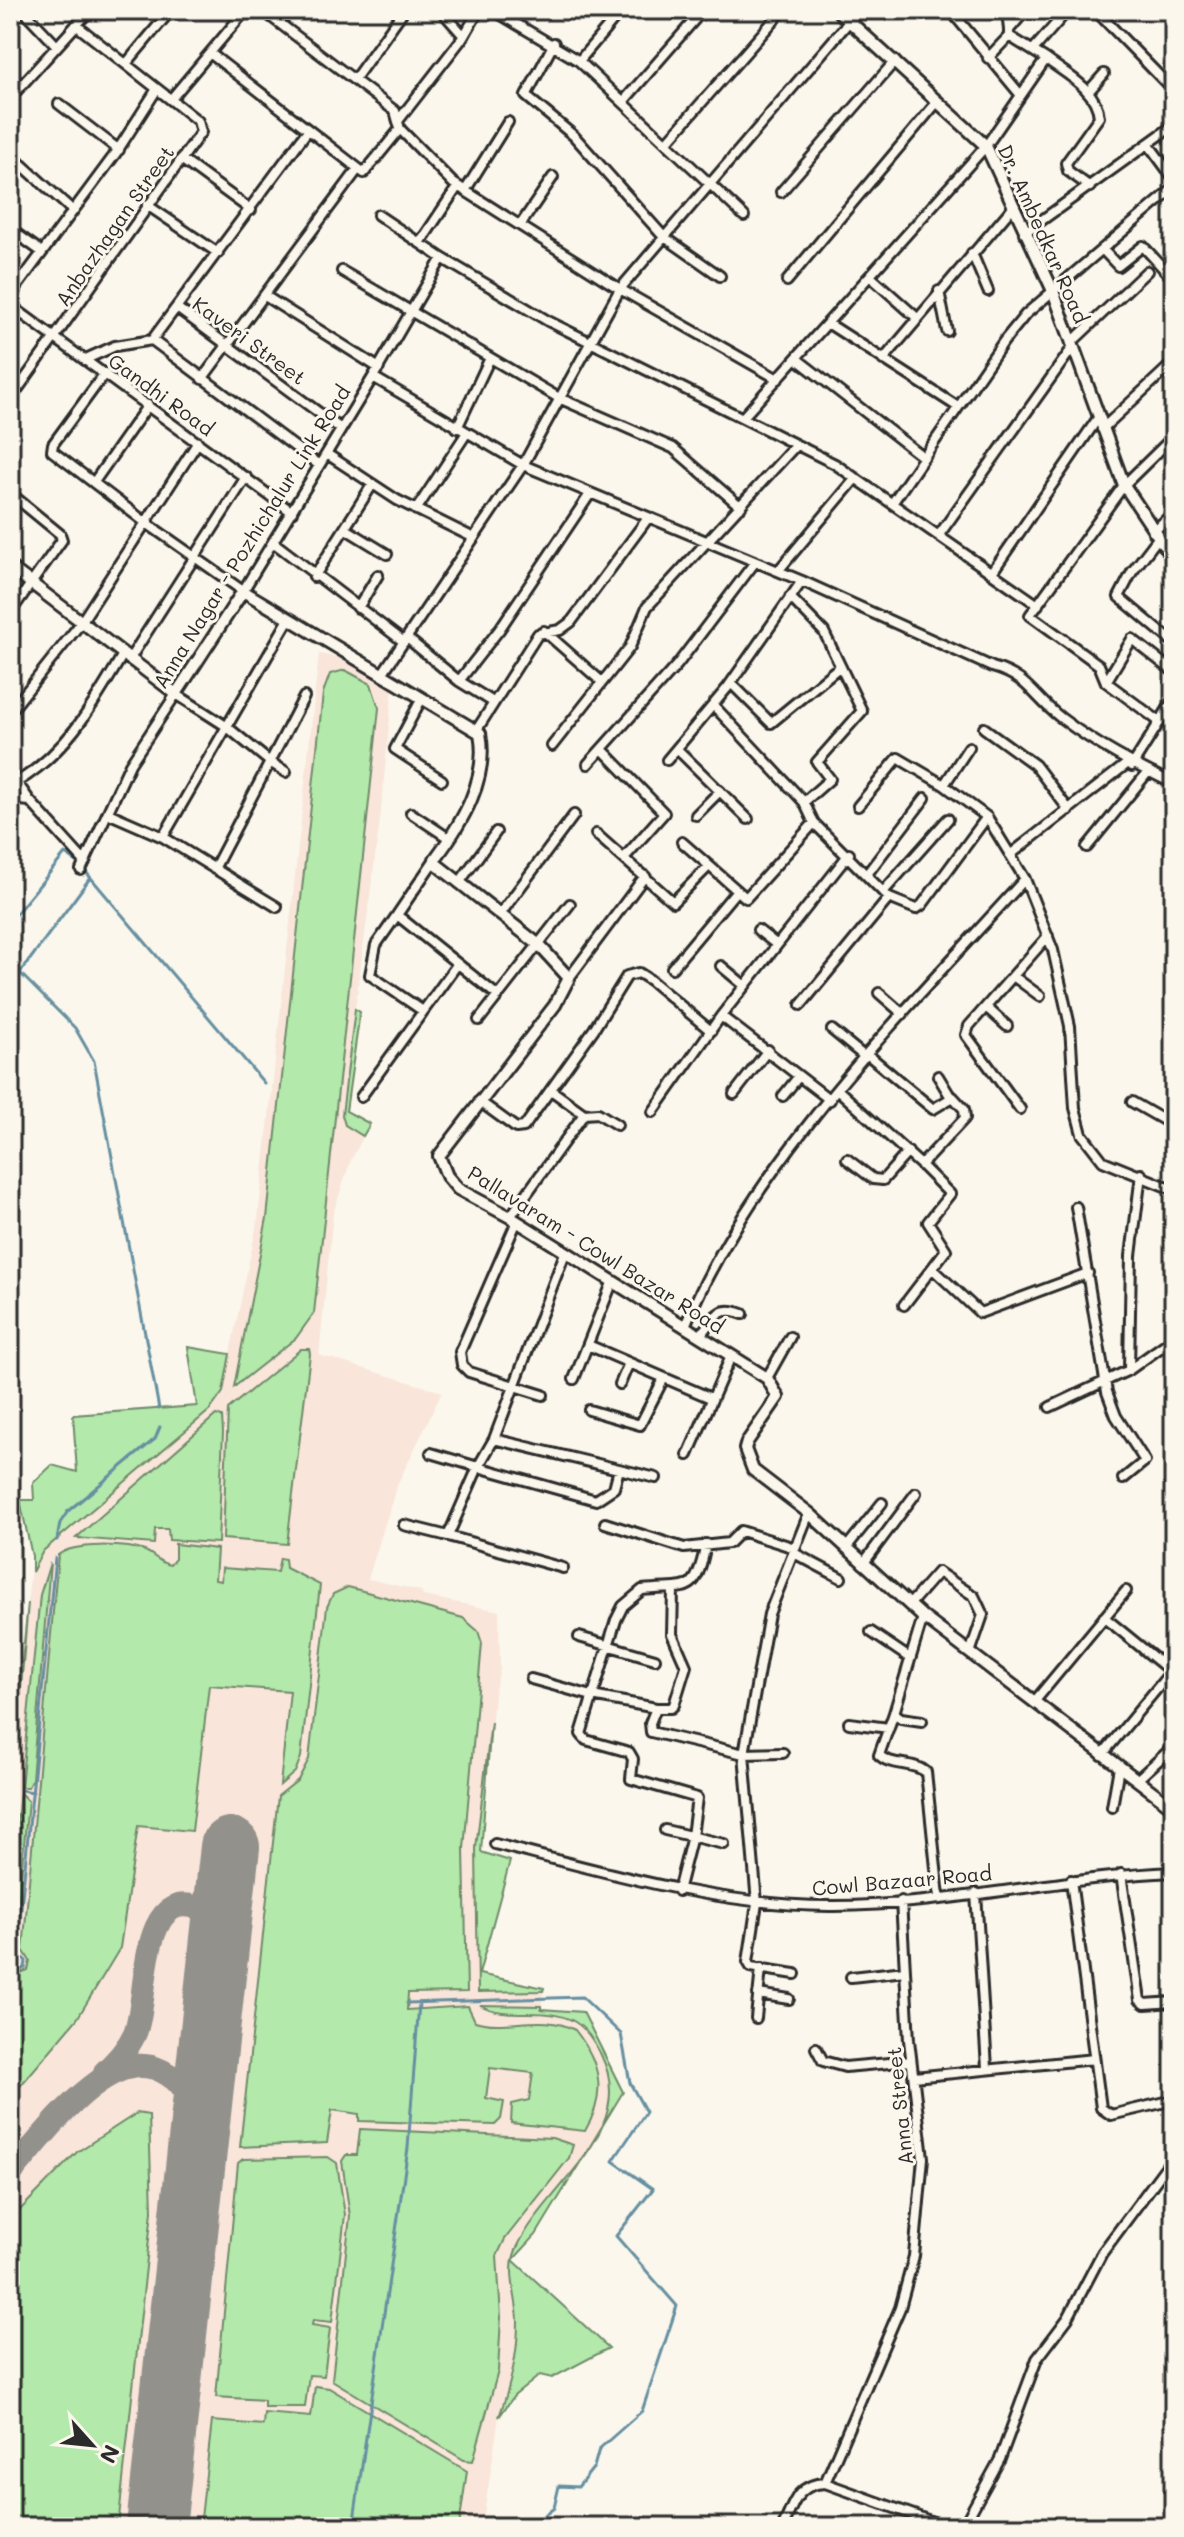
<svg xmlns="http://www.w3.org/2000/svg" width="1184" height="2537" viewBox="0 0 1184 2537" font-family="Mali,sans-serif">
  <rect width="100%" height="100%" fill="#fbf7ec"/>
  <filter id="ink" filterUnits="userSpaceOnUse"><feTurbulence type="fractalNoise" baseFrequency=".0125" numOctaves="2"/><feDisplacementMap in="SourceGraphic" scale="16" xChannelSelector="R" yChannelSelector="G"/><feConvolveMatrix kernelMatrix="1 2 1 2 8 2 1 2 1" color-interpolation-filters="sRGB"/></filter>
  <g filter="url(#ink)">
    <path fill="#f9e5d9" d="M319 654 348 659 393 685 380 820 355 1009 360 1012 346 1111 370 1124 351 1160 333 1213 319 1355 442 1392 397 1485 368 1579 421 1591 423 1596 499 1611 500 1669 494 1694 481 1852 510 1861 479 1974 544 1988 541 2009 583 2012 623 2092 536 2235 513 2260 609 2348 552 2378 540 2375 514 2396 499 2417 482 2527H10V1779L32 1556 20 1500H34L33 1483 52 1465 77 1472 73 1415 197 1406 188 1347 230 1353 258 1219Z"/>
    <path fill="#b3e9ab" stroke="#6f8a6b" stroke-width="2" d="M345 670 371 684 379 708 314 1313 296 1338 234 1387 267 1218 323 693 330 674Z
      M355 1009 360 1012 346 1111 370 1124 363 1136 345 1125 342 1115Z
      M188 1347 230 1354 223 1392 210 1410 43 1551 32 1572V1556L20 1500H34L33 1483 52 1465 77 1472 73 1415 197 1406Z
      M301 1349H309L310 1354 287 1544 223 1539 228 1409Z
      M216 1415 222 1417 223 1432 218 1543 169 1540 168 1529H155L154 1544 76 1538Z
      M175 1544 217 1549 215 1580 221 1581 222 1568 277 1572 280 1558 285 1559 286 1568 320 1585 301 1757 295 1772 280 1785 290 1691 209 1685 192 1831 138 1826 120 1948 77 2019 10 2098V1989L15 1975 28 1970 30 1961 23 1950 58 1555C73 1542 128 1544 147 1552 156 1556 159 1563 170 1565L175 1559Z
      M50 1563 32 1779 28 1787H21L40 1595Z
      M348 1587 463 1618 478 1631 482 1643 464 1849 467 1992 408 1993 407 2010 468 2006 475 2021C508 2031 542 2012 575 2030 601 2063 607 2094 585 2131L511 2123 512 2104 529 2100 533 2073 490 2068 486 2098 504 2102 501 2119 495 2125 359 2121V2114L332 2110 327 2143 240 2147 278 1796 298 1780 309 1759 327 1607 333 1594Z
      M28 1603 13 1785 10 1779Z
      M491 1722 481 1852 510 1861 479 1974 544 1988 543 1991 478 1992 476 1848Z
      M20 1793 28 1801 15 1941 21 1964 10 1969V1886Z
      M480 2005 541 2006V2009L583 2012 623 2092 536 2235 513 2260 609 2348 552 2378 540 2375 514 2396 499 2417C510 2386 518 2356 518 2322 518 2299 506 2273 516 2250 543 2187 640 2133 601 2055 595 2043 587 2029 575 2022 547 2005 508 2021 480 2005Z
      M137 2113 149 2115 152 2211 118 2527H10V2220L77 2152Z
      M360 2129 552 2138 573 2145 569 2158 505 2239 497 2256 501 2317 498 2371 473 2461 464 2460 332 2380 350 2216 342 2161 346 2155H357Z
      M328 2157 337 2163 345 2215 332 2322 313 2320 312 2325 330 2328 324 2376 309 2375 305 2407H264V2400L216 2397 238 2163 243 2159Z
      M315 2386 329 2388 467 2471 459 2527H200L212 2421 263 2425 264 2413 311 2417Z"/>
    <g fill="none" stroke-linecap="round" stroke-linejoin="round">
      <path stroke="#668fa1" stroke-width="3" d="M86 872 264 1083
        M90 878 20 973 75 1028 94 1061 159 1409
        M10 921 65 854 77 862
        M57 1540 60 1523 68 1511 155 1439 160 1427
        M10 1788 13 1789
        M21 1790 33 1792
        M10 1978 12 1972 25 1968 26 1961 19 1954 18 1939 55 1558
        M407 2003 582 1997 621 2034 630 2083 646 2112 613 2161 653 2189 616 2236 677 2306 642 2411 599 2449 594 2467 578 2487 559 2486 554 2508 542 2517 549 2527
        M353 2527 408 2148 419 2003"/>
      <path stroke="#93918c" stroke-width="24" d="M105 2072C117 2060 128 2049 135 2033 149 2001 138 1886 199 1908 211 1913 217 1924 220 1936
        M10 2174C43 2138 107 2043 162 2071 184 2082 193 2100 199 2124"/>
      <path stroke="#93918c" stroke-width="60" d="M156 2527 230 1847"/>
      <g stroke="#2b2b2b" stroke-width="14">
        <path id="minor" d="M23 10 57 46
          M262 10 395 111 400 129 453 183 620 289 778 379
          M493 10 579 61 744 216
          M1007 10 1009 30
          M1095 10 1174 91
          M1163 10 1174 19
          M956 17 1019 93
          M464 36 479 10
          M554 43 526 96 574 136 663 236 720 276
          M1033 50 1068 10
          M211 54 364 173 400 129
          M988 58 1009 36
          M1046 59C1066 74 1097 89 1099 117L1066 163 1068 171 1090 187
          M579 61 622 10
          M126 64 171 10
          M354 80 404 10
          M1088 92 1104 74
          M10 98 90 10
          M171 99 246 10
          M623 102 703 10
          M59 104 119 150
          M398 121 464 36 441 10
          M308 130 152 340 319 465
          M667 142 783 10
          M1149 145 1174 179
          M10 154 72 210
          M181 159 251 210
          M465 191 508 122
          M781 192 895 61
          M147 205 218 253
          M378 215 442 258 548 321 835 464 1038 605
          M521 224 553 177
          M10 229 42 252
          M1024 233 1174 125
          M420 243 458 186
          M1102 249 1118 266 1143 246 1174 280
          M972 253 988 291
          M342 271 559 398 673 448 741 507
          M871 277 916 317
          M787 281 938 101
          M939 291 947 331
          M10 296 116 153 157 89
          M265 296 379 368
          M10 305 292 512
          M177 308 341 429
          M829 324 958 407
          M1071 343 1147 271
          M86 359 115 346 152 340
          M797 359 923 457
          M883 360 1012 208
          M105 373 53 444 52 451 145 522 243 591 373 377 523 465 802 581 992 667C1029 677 1033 697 1061 718 1098 746 1133 764 1174 784
          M373 377 442 258
          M202 379 358 169
          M10 400 201 132 198 121 76 25
          M744 416 986 146 1046 59 1009 36V30L1026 10
          M457 428 490 358
          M1102 429 1174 362
          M327 454 397 500 474 538
          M94 482 148 405
          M10 493 60 534 62 540 10 613
          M893 502 1004 341 1026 314 1174 188
          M416 510 466 434
          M346 529 387 554
          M1153 532 1174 512
          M939 535 1073 347
          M1158 538 1132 572 1119 597 1174 643
          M273 542 404 642
          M778 571 856 478
          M993 571 1098 418
          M314 577 372 485
          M790 597 824 632 862 711 817 762 830 779 804 802
          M358 608 378 575
          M544 631 602 682
          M407 638 459 681 493 702
          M129 660 246 477
          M382 674 523 465 620 289 859 10
          M459 681 499 630 590 494
          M1106 682 1132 639 1174 672
          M731 683 771 723 838 668
          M422 698 395 749 442 780
          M714 706 804 802 814 823 889 898 916 909 922 905 987 817
          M10 712 80 624 198 442
          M1160 722 1106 682 1099 665 1030 615 1124 485 1174 436
          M984 728 1035 765 1069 810
          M476 731 538 634 560 630 571 622 648 518
          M552 746 630 647 647 607 796 445
          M602 749 664 813 625 857
          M677 749 748 819
          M667 760 728 687 802 581
          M588 764 677 665 755 562
          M1132 766 1174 699
          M286 772 270 762 304 697
          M10 773 30 801 85 862
          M17 782C67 752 93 705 122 656
          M944 785 969 747
          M10 799 30 801
          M858 806 898 758 944 785 987 817 1025 879 1053 950 1070 1026 1075 1108 1082 1134 1103 1161 1172 1189 1174 1184
          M108 813 163 837 277 907
          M411 813 450 839
          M696 815 720 791
          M596 834 673 902 709 866
          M163 837 289 619
          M682 842 746 898 814 823
          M1087 847 1148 772
          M1010 855 1128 763
          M435 859 397 915 498 996
          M81 870 130 764 176 694 226 726 270 762 214 869
          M867 874 925 798
          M459 883 496 832
          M883 892 948 819
          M501 913 574 815
          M397 915 376 945 370 975 423 1011
          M758 930 777 945
          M721 966 745 986
          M672 968 737 890
          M1013 976 1040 996
          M569 978 645 876
          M879 993 903 1014
          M801 1005 889 898
          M986 1007 1007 1026
          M721 1016 830 1100
          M479 1020 570 904
          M832 1030 865 1057
          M938 1076 950 1096
          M838 1090 921 1165 965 1118 964 1109 953 1097 933 1109 867 1054
          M734 1094 768 1050
          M783 1096 799 1076
          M361 1097 456 966
          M479 1101 516 1128 524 1127 594 1029 627 976 639 973 650 980 711 1031
          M1132 1102 1174 1126
          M1020 1109 966 1035 969 1026 1048 936
          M653 1112 721 1016 849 854
          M584 1114 598 1113 617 1125
          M847 1159 873 1179 883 1180 908 1152
          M1076 1207 1107 1392 1116 1416 1145 1461 1123 1479
          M510 1217 584 1114 551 1090
          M517 1221 460 1352 462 1365 469 1372 543 1395
          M565 1253 494 1439 478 1467 596 1500 614 1488 619 1469
          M933 1269 980 1313 1088 1273
          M904 1305 946 1250 928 1222 950 1194 921 1165
          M685 1326C752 1162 907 1010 1025 879
          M700 1336C713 1318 719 1304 743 1314
          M588 1345 711 1398
          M1129 1370 1131 1256 1141 1174
          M767 1378 790 1337
          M574 1379 612 1283
          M620 1384 629 1363
          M1050 1407 1129 1370 1174 1338
          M589 1410 640 1425 664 1378
          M494 1439 656 1478
          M688 1455 731 1356
          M605 1523 684 1548 729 1543 741 1531 795 1548
          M404 1525 448 1536 478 1467 431 1453
          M448 1536 563 1568
          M846 1548 882 1503
          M794 1553 841 1578
          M863 1564 916 1493
          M673 1590 672 1634 686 1666 674 1705 671 1708H656L650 1723 651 1732 744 1754 783 1753
          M910 1604 938 1572 974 1596 983 1615 970 1653
          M1104 1617 1174 1674
          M871 1632 908 1657
          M579 1637 655 1659
          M531 1679 592 1696 656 1708
          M1034 1702 1126 1591
          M894 1713 879 1755C891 1767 913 1761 926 1772L939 1897
          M922 1721 901 1718 894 1713 923 1617
          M849 1723 889 1728
          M1102 1755 1174 1668
          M1138 1779 1174 1746
          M1112 1807 1119 1767
          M665 1830 724 1844
          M495 1844C605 1872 714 1905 829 1906 944 1907 1059 1877 1174 1872
          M1121 1874 1140 2000 1145 2004 1174 2002
          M1071 1880 1101 2108 1111 2115 1174 2100
          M678 1891 692 1836 697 1798 631 1779 633 1759 629 1752 586 1740 581 1734 616 1620 623 1606 642 1590C689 1585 695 1598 706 1544
          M976 1893 987 2068
          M795 1974 751 1967 748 1962 757 1903 744 1754 769 1614 809 1513
          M851 1977 905 1971
          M758 1994 789 1999
          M756 2018 761 1968
          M816 2048 823 2061 845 2067 911 2061
          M914 2077 1094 2059
          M825 2483 900 2308 914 2256 923 2158 909 2040 901 1901
          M783 2527C793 2504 797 2484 825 2483L947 2527
          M952 2527 965 2523 1000 2459 1037 2359 1068 2318 1102 2253 1174 2156"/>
      </g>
      <g stroke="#2b2b2b" stroke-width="16">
        <path id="tertiary" d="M837 10 986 146 1053 291 1124 485 1174 560
          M10 567 176 694 243 591 480 733C489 779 462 823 435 859L436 864 539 945 569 978 555 1005 439 1156 447 1176 458 1189 510 1217 767 1378 778 1397 747 1442 745 1449 753 1470 809 1513 923 1617 1174 1808"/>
      </g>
      <use href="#minor" stroke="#fbf7ec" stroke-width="8"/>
      <use href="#tertiary" stroke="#fbf7ec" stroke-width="10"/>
    </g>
  </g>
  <g text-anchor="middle" stroke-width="6" stroke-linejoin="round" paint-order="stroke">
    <g font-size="20" fill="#2b2b2b" stroke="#fbf7ec">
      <text transform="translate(115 226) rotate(-55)" y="7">Anbazhagan Street</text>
      <text transform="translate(1043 234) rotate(66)" y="7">Dr. Ambedkar Road</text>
      <text transform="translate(249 341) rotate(36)" y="7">Kaveri Street</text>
      <text transform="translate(161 395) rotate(36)" y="7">Gandhi Road</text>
      <text transform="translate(252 537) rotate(-58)" y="7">Anna Nagar - Pozhichalur Link Road</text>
      <text transform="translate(596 1250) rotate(32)" y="7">Pallavaram - Cowl Bazar Road</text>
      <text transform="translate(902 1881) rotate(-5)" y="7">Cowl Bazaar Road</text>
      <text transform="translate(900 2106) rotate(-96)" y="7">Anna Street</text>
    </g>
  </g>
  <rect width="1184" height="2537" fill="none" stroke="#fbf7ec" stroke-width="40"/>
  <rect x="20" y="20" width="1144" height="2497" fill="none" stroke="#2b2b2b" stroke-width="3" filter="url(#ink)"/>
  <g transform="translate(92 2445) rotate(117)" stroke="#fbf7ec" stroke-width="6" paint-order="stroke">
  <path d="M0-6L14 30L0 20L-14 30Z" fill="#2b2b2b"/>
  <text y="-12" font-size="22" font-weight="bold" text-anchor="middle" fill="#2b2b2b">N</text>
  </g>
</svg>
